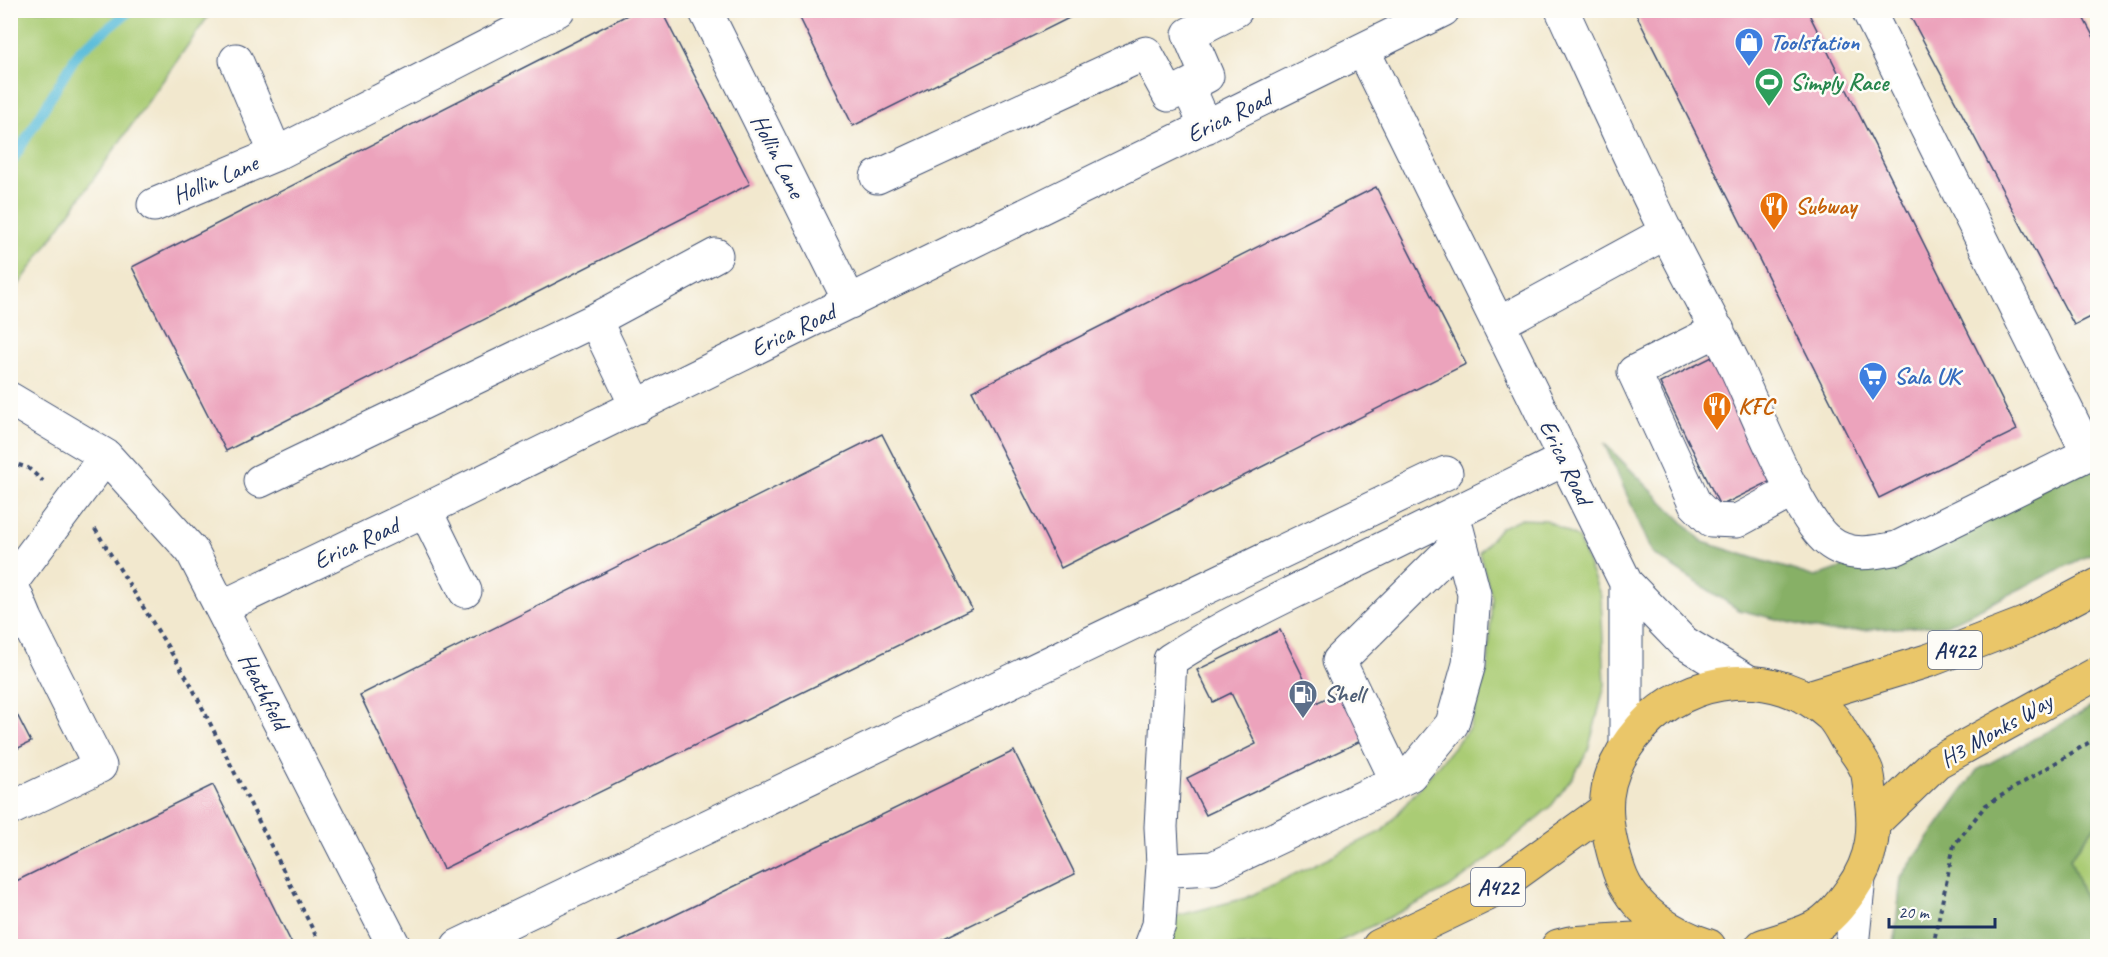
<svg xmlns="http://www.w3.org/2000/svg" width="2108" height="957" viewBox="0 0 2108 957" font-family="Caveat,sans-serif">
  <rect width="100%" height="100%" fill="#fdfcf7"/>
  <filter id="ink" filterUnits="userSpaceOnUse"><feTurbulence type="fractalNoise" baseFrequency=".0167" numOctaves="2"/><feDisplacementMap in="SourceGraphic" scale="12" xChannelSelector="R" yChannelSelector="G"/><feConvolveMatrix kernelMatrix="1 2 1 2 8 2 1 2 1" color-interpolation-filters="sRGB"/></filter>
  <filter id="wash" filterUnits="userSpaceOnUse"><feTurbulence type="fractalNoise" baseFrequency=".008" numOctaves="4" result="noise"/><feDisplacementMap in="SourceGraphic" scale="24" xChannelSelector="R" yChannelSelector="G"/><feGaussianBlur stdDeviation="1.35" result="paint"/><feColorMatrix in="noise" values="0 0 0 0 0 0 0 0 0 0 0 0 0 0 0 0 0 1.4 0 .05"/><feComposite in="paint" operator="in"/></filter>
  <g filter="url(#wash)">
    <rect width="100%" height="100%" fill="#f2e8ce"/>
    <path fill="#aacc75" stroke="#627e6a" stroke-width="1.5" d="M11 10 212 11 11 296 10 11Z
      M1519 519 1546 520 1578 538 1601 597 1605 685 1588 751 1572 778 1552 805 1500 850 1449 888 1331 946H1165L1172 917 1246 898 1384 830 1470 727 1488 667 1492 597 1479 553 1500 528Z
      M2097 824V934L2070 858Z"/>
    <path fill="#87b066" stroke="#517062" stroke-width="1.5" d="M1604 443 1703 542 1815 577 1897 548 2097 449V551L1947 625 1829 632 1739 610 1653 554Z
      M2097 704V824L2070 858 2097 934V946H1894L1901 877 1977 770Z"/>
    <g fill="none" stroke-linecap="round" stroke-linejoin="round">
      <path stroke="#5cbdda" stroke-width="10" d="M10 165 79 51 131 10"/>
    </g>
    <g id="blocks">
      <path fill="#eca3bc" d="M637 10H661L750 184 226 451 132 267Z
        M796 10H1085L853 126Z
        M1634 10H1807L2017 430 1879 498Z
        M1907 10H2079L2098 45V313L2074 325Z
        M1376 187 1466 364 1061 568 972 391Z
        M1714 356 1775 479 1720 506 1660 383Z
        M882 434 972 609 443 869 360 695Z
        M1280 630 1316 703 1345 689 1369 737 1206 815 1187 778 1256 744 1231 693 1213 702 1197 670Z
        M10 701 31 742 10 752Z
        M1014 751 1075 874 928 946H611Z
        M213 785 293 946H10V884Z"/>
    </g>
  </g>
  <g filter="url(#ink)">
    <use href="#blocks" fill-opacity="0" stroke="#3b4b6f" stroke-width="1.5"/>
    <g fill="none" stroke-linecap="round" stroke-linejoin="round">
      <g stroke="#3b4b6f" stroke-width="35">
        <path id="minor" d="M705 10 850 302
          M1562 10C1596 84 1630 159 1666 232 1689 278 1714 323 1737 370 1754 407 1799 519 1828 541 1849 558 1873 553 1897 548L2098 449
          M1868 10 2088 453
          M1363 50 1626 583 1683 642 1749 682
          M236 60 276 154
          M1188 86 1207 76 1189 34 1236 10
          M877 177 1146 53 1169 95 1188 86 1206 127
          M154 205 276 154 558 10
          M595 320 716 255
          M1498 324 1667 232
          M1718 330 1634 372 1695 504 1711 520 1737 521 1794 490
          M10 399 106 456 192 551 394 946
          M260 481 595 320 637 407
          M425 510 465 591
          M1453 514 1474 594 1469 664 1452 724 1410 775 1213 868 1174 870 1163 864 1161 827 1170 660C1224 625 1281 598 1339 570 1414 533 1489 496 1565 459
          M1626 583V745
          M10 584 106 456
          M222 607 425 510 1443 10
          M1397 781 1339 661 1460 541
          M10 809 100 766 26 619 11 583
          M458 946 1446 473
          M1151 946 1159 925 1163 864
          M1852 946 1859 878"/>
      </g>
      <g stroke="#3b4b6f" stroke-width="35">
        <path id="major" d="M1805 698 1930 660 2026 623 2098 585
          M1875 822 1937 762 2098 673
          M1379 946 1488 894 1606 809
          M1558 946 1570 943 1681 936
          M1709 946C1672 934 1632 910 1619 871 1600 814 1599 775 1641 728 1689 674 1776 665 1831 716 1837 722 1842 732 1846 739 1853 748 1861 758 1866 769 1869 775 1869 784 1870 791 1876 828 1874 858 1851 890 1841 904 1829 920 1813 928 1797 936 1779 940 1762 946"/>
      </g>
      <path stroke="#3b4b6f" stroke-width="4" stroke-dasharray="4.5 4.5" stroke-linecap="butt" d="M10 462 28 468 43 481
        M95 529 190 683 321 946
        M1933 946 1954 845 1986 805 2098 737"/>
      <use href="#minor" stroke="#fff" stroke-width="33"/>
      <use href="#major" stroke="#eac669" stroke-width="33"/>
    </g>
  </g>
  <defs>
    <g id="shop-pin" transform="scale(1.5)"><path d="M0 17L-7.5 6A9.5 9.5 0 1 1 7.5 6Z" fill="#3f7fe0" stroke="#fdfcf7"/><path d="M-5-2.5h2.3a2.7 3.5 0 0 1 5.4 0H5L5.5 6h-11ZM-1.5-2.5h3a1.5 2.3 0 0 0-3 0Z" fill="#fff"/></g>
    <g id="stadium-pin" transform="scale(1.5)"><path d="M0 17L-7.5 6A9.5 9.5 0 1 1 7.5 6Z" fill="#2e9e5b" stroke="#fdfcf7"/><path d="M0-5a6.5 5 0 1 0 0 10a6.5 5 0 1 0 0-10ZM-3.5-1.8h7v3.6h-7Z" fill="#fff"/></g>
    <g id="restaurant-pin" transform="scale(1.5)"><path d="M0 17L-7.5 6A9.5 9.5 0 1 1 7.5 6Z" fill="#e8710a" stroke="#fdfcf7"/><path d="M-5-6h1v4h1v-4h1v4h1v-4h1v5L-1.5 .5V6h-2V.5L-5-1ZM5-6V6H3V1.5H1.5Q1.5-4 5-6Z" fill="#fff"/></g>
    <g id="supermarket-pin" transform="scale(1.5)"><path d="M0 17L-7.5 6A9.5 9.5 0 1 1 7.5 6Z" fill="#3f7fe0" stroke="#fdfcf7"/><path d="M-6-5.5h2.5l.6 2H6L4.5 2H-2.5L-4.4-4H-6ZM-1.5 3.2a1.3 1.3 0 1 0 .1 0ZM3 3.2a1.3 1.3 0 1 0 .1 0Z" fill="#fff"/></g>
    <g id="fuel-pin" transform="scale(1.5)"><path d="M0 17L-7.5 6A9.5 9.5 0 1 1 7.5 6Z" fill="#5c6f8a" stroke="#fdfcf7"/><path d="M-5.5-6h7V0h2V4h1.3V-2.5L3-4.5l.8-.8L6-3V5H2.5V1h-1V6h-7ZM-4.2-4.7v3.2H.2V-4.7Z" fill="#fff"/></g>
  </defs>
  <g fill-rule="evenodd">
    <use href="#shop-pin" x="1749" y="42"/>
    <use href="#stadium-pin" x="1769" y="82"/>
    <use href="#restaurant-pin" x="1774" y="206"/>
    <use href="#supermarket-pin" x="1873" y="376"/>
    <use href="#restaurant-pin" x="1717" y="406"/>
    <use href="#fuel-pin" x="1303" y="694"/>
  </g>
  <g text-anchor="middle" stroke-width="5" stroke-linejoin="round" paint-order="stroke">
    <g fill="#fdfcf7" stroke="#5f6c8c" stroke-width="1.5">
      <rect x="1928" y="631" width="54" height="38" rx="4.5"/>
      <rect x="1471" y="868" width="54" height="38" rx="4.5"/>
    </g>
    <g font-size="22" font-weight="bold" fill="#1b2f5e">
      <text x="1955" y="658">A422</text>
      <text x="1498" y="895">A422</text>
    </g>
    <g font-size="24" font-weight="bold" fill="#366cbe" stroke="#fdfcf7" text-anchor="start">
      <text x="1770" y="50">Toolstation</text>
      <text x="1894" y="384">Sala UK</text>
    </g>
    <g font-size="24" font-weight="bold" fill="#27864d" stroke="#fdfcf7" text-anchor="start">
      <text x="1790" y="90">Simply Race</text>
    </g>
    <g font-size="24" fill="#1b2f5e" stroke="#fdfcf7">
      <text transform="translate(1229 116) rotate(-26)" y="8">Erica Road</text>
      <text transform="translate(778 156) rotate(63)" y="8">Hollin Lane</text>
      <text transform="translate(215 179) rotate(-23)" y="8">Hollin Lane</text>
      <text transform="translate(793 330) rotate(-26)" y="8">Erica Road</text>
      <text transform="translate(1566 462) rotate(64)" y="8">Erica Road</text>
      <text transform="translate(356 543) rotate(-25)" y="8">Erica Road</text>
      <text transform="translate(264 691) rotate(63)" y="8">Heathfield</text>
      <text transform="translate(1996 730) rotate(-30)" y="8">H3 Monks Way</text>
    </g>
    <g font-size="24" font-weight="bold" fill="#c56008" stroke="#fdfcf7" text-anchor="start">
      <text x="1795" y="214">Subway</text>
      <text x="1738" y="414">KFC</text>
    </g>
    <g font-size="24" font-weight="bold" fill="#4e5e75" stroke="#fdfcf7" text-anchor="start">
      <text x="1324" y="702">Shell</text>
    </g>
  </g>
  <rect width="2108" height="957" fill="none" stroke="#fdfcf7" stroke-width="36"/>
  <path d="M1889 918v9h106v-9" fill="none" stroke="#1b2f5e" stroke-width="3"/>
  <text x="1898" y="918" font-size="18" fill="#1b2f5e" stroke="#fdfcf7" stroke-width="4.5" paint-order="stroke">20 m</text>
</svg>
